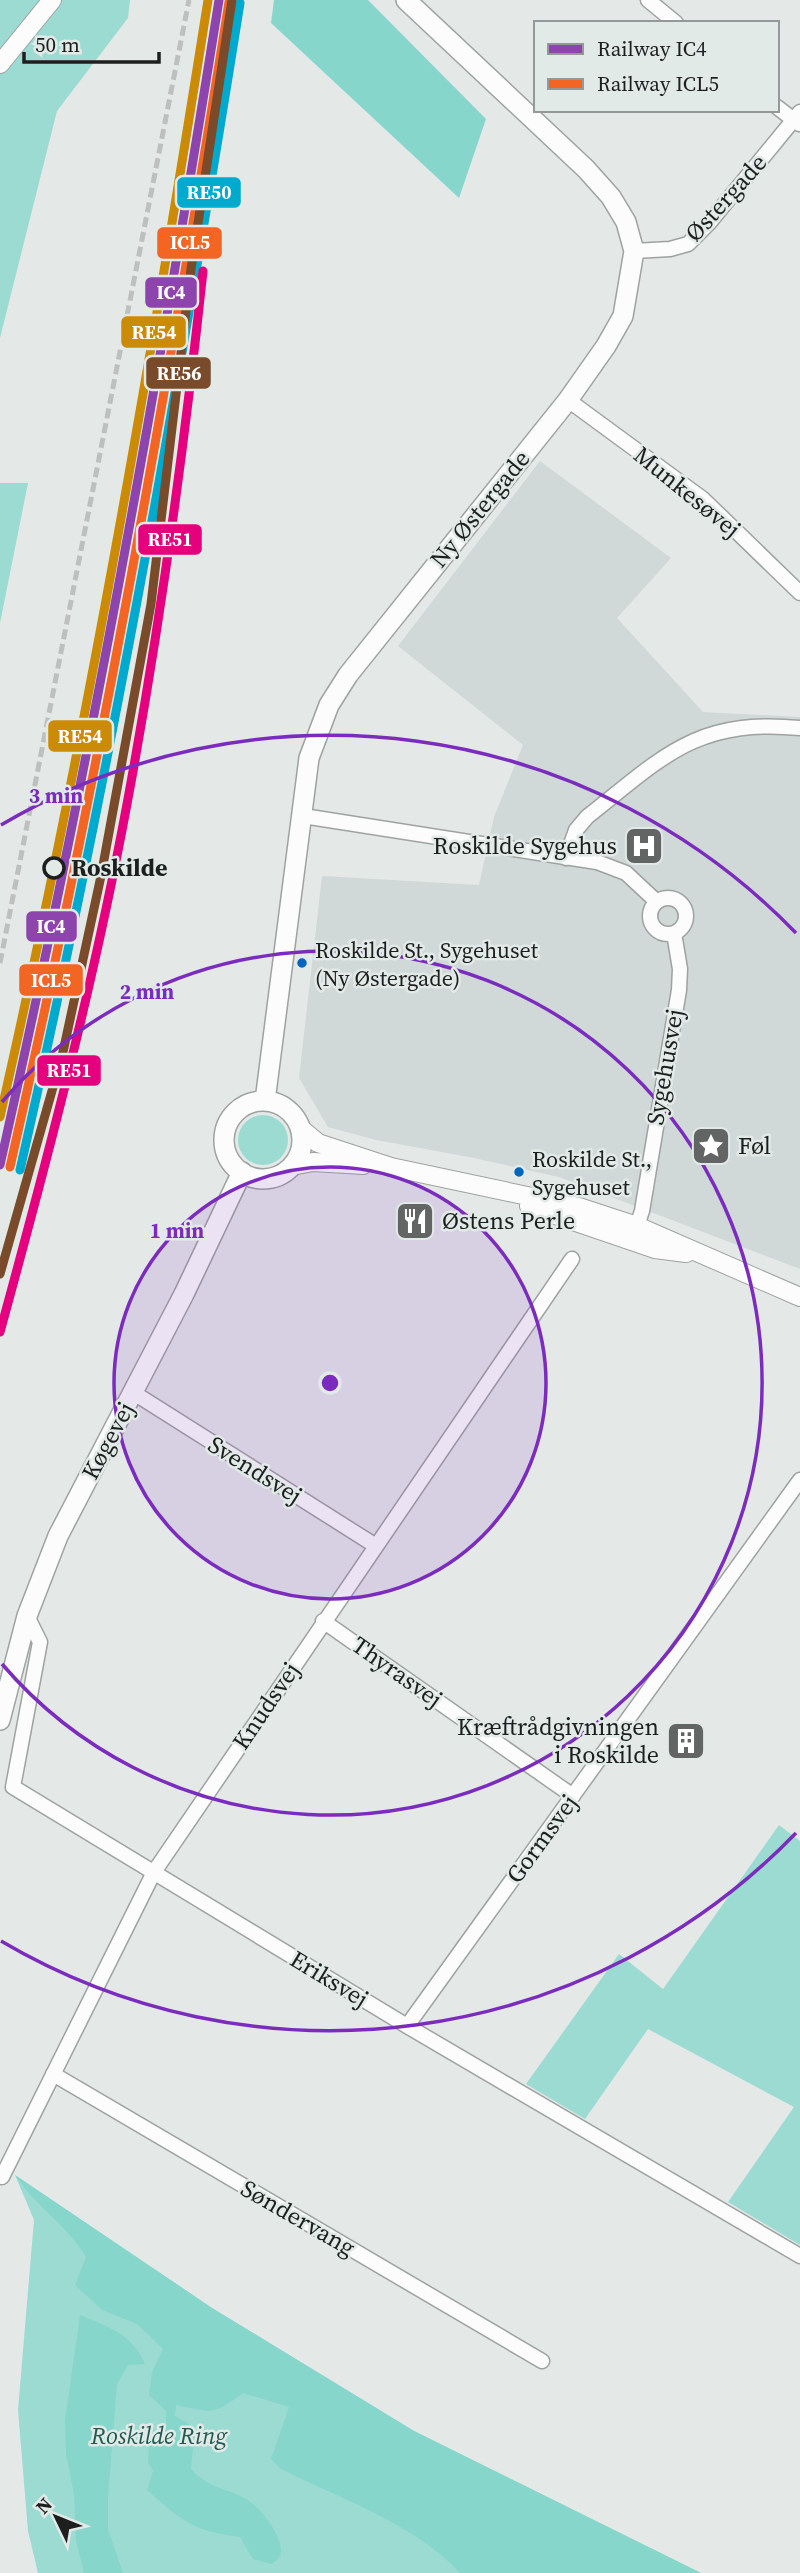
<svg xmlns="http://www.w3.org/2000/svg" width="800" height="2573" viewBox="0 0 800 2573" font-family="'Source Serif 4',serif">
  <rect width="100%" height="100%" fill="#e4e8e7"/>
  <path fill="#d0d9d7" d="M540 461 671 558 617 618 703 712 800 717V1269L559 1177 469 1157 376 1140 328 1127 299 1078 322 876 479 885 494 817 523 745 398 646Z"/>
  <path fill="#9cdbd2" d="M0 0H130L128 18 57 111 0 338Z
    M0 483H28L0 623Z
    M238 1140a25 25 0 1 1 50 0a25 25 0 1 1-50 0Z
    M779 1825 800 1841V2245L728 2202 794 2107 648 2029 585 2119 526 2084 619 1954 663 1989Z
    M15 2175 212 2308 414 2431 701 2573H38L28 2531 18 2410 34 2220Z"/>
  <path fill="#87d6cb" d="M274 0H368L486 119 459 198 271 23Z
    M15 2175 212 2308 414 2431 701 2573H460C415 2524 341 2499 281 2469L271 2459 289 2407 243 2393C211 2417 213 2412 176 2405L175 2416 189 2424 194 2438 191 2469C212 2492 232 2487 253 2504 264 2512 282 2538 281 2551 281 2557 276 2561 272 2564L253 2559 240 2537C193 2531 182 2521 147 2490L153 2471 148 2463 149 2439 166 2426V2411L149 2395 152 2372 163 2349 137 2324 102 2310 75 2285 86 2257C67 2225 35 2206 15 2175Z
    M80 2315C107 2326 134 2335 145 2364L128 2365 117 2384 108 2497V2529L123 2573H84L76 2541 74 2494 66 2454 65 2420Z"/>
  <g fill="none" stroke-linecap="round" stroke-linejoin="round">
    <g stroke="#9ea2a1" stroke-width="17">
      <path id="minor" d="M648 0 676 23
        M777 107 799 124
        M634 251 670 249 688 244 709 223 800 112
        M568 400 703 499 800 593
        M303 816 597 862 626 873 657 902
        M566 858 576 830 587 817C663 757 696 718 800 728
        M650 916a18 18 0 1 1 36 0a18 18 0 1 1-36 0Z
        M634 1234 642 1211 679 990 680 969 674 933
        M134 1393 376 1546
        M27 1616 40 1642 13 1787 407 2026 800 2256
        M323 1621 573 1796
        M407 2026 800 1480
        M53 2074 542 2361
        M2 2177 154 1872 572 1259"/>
    </g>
    <g stroke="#9ea2a1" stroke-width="20">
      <path id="tertiary" d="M0 64 52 0
        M300 1128 318 1143 391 1167 579 1207 637 1226 800 1297
        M292 1166 313 1162 363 1165
        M529 1206 655 1249 686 1253"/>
    </g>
    <g stroke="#9ea2a1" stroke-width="22">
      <path id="secondary" d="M265 1101 309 758 329 705 348 675 568 400 606 346 623 316 634 251 626 222 611 197 586 169 406 0
        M224 1140a39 39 0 1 1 78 0a39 39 0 1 1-78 0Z
        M0 1720 27 1616 58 1536 184 1294 242 1172"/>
    </g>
    <use href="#minor" stroke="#fbfcfb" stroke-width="14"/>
    <use href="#tertiary" stroke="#fbfcfb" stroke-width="18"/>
    <use href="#secondary" stroke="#fbfcfb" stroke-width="19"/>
    <path stroke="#bebfbf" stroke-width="5" stroke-dasharray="10 5" stroke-linecap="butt" d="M0 963 189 0"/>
    <g stroke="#e2eae8" stroke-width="14">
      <path id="rail-1" d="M0 1165C87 779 157 391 219 0"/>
    </g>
    <g stroke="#e2eae8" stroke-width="14">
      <path id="rail-2" d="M10 1167C98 781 167 392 229 2"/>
    </g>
    <g stroke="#e2eae8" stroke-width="14">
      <path id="rail-3" d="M0 1117C84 748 149 374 208 0"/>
    </g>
    <g stroke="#e2eae8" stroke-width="14">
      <path id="rail-4" d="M20 1170C108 783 178 394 240 3"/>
    </g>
    <g stroke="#e2eae8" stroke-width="14">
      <path id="rail-5" d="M0 1332C48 1157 94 982 127 804 160 627 184 450 203 271"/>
    </g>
    <g stroke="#e2eae8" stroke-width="14">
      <path id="rail-6" d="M0 1274 63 1052 101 876 151 604 191 269 232 0"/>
    </g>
    <use href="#rail-1" stroke="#8e44ad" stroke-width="9"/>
    <use href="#rail-2" stroke="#f26522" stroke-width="9"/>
    <use href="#rail-3" stroke="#cb8b06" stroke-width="9"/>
    <use href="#rail-4" stroke="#00a9ce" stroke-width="9"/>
    <use href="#rail-5" stroke="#e5007d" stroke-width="9"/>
    <use href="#rail-6" stroke="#7a4b2a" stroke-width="9"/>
  </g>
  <circle cx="330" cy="1383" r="216" fill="#7b2cbf" fill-opacity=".12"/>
  <g fill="none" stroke="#7b2cbf" stroke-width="3.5">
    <circle cx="330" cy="1383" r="216"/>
    <path d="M2 1102A432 432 0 1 1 2 1664"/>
    <path d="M796 1833A648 648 0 0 1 1 1941M1 825A648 648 0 0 1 796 933"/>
  </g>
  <defs>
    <g id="hospital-square" transform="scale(2.0125)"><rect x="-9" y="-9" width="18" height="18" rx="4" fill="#636565" stroke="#e2eae8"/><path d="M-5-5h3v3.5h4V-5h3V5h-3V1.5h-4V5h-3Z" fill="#fff"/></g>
    <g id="sight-square" transform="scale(2.0125)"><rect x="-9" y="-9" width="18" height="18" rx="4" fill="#636565" stroke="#e2eae8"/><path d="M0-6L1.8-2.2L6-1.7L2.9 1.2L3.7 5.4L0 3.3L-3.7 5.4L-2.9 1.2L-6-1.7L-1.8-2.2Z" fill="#fff"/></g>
    <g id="restaurant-square" transform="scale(2.0125)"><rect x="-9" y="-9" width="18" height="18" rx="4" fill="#636565" stroke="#e2eae8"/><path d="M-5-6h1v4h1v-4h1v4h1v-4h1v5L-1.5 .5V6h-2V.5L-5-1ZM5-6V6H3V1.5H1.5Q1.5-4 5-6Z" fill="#fff"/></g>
    <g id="building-square" transform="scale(2.0125)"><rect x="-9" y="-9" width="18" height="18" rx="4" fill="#636565" stroke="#e2eae8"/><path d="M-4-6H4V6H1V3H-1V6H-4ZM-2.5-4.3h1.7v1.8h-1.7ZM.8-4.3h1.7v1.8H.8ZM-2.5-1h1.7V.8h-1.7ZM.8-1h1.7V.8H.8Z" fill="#fff"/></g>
  </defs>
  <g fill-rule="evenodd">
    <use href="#hospital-square" x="644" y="846"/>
    <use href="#sight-square" x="711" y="1146"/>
    <use href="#restaurant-square" x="415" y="1221"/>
    <use href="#building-square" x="686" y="1741"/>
  </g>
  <circle fill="#e2eae8" stroke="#1d1f1f" stroke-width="3.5" cx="54" cy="868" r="10"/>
  <g fill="#0065bd" stroke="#e2eae8" stroke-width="2.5">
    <circle cx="302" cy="963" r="6"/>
    <circle cx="519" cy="1172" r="6"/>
  </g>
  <g text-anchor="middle" stroke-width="5" stroke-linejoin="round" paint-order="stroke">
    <g font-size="22" fill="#1d1f1f" stroke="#e2eae8" text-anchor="start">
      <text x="315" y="958">Roskilde St., Sygehuset<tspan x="315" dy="28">(Ny Østergade)</tspan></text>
      <text x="532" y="1167">Roskilde St.,<tspan x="532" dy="28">Sygehuset</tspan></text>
    </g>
    <g font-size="24" fill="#1d1f1f" stroke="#e2eae8">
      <text transform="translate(726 198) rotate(-48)" y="8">Østergade</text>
      <text transform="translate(687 492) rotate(39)" y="8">Munkesøvej</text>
      <text transform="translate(480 509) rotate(-51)" y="8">Ny Østergade</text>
      <text transform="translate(665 1067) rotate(-80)" y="8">Sygehusvej</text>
      <text transform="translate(108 1441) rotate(-62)" y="8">Køgevej</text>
      <text transform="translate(255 1470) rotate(32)" y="8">Svendsvej</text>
      <text transform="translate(397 1672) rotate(35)" y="8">Thyrasvej</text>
      <text transform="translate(266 1706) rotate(-56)" y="8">Knudsvej</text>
      <text transform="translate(542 1839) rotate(-54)" y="8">Gormsvej</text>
      <text transform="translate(329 1979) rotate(31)" y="8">Eriksvej</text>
      <text transform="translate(298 2218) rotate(30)" y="8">Søndervang</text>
    </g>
    <g font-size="24" fill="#1d1f1f" stroke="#e2eae8" text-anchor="end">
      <text x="617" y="854">Roskilde Sygehus</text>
      <text x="738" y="1154" text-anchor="start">Føl</text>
      <text x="442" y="1229" text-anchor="start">Østens Perle</text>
      <text x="659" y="1735">Kræftrådgivningen<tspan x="659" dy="28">i Roskilde</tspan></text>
    </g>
    <g font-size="24" font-weight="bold" fill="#1d1f1f" stroke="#e2eae8" text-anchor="start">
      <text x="71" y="876">Roskilde</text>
    </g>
    <g font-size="24" font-style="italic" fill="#225a51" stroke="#e2eae8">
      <text x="159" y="2444">Roskilde Ring</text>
    </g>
  </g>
  <circle cx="330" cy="1383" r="10" fill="#7b2cbf" stroke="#e2eae8" stroke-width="3.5"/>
  <g font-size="21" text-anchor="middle" font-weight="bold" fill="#7b2cbf" stroke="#e2eae8" stroke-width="5" stroke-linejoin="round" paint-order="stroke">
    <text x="56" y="803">3 min</text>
    <text x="147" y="999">2 min</text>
    <text x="177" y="1238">1 min</text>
  </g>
  <g stroke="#e2eae8" stroke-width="2.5">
    <rect x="176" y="176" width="66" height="33" rx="7" fill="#00a9ce"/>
    <rect x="156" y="226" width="67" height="34" rx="7" fill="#f26522"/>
    <rect x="144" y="276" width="54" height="33" rx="7" fill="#8e44ad"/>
    <rect x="120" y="315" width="67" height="34" rx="7" fill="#cb8b06"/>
    <rect x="145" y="356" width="67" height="34" rx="7" fill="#7a4b2a"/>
    <rect x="137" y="523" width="66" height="33" rx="7" fill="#e5007d"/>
    <rect x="47" y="719" width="66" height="34" rx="7" fill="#cb8b06"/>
    <rect x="25" y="910" width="53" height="33" rx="7" fill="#8e44ad"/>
    <rect x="18" y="963" width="66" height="34" rx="7" fill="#f26522"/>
    <rect x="36" y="1054" width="66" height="33" rx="7" fill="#e5007d"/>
  </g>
  <g font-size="19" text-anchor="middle" font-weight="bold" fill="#fff">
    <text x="209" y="199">RE50</text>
    <text x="190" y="249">ICL5</text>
    <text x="171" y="299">IC4</text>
    <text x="154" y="339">RE54</text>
    <text x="179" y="380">RE56</text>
    <text x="170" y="546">RE51</text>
    <text x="80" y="743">RE54</text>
    <text x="51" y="933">IC4</text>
    <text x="51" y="987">ICL5</text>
    <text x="69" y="1077">RE51</text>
  </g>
  <rect x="534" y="21" width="245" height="91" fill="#e2eae8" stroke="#939998" stroke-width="2"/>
  <rect x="548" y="44" width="35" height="10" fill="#8e44ad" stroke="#939998" stroke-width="2"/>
  <text x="597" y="56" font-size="21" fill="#1d1f1f">Railway IC4</text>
  <rect x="548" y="79" width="35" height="10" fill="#f26522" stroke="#939998" stroke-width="2"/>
  <text x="597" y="91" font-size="21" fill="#1d1f1f">Railway ICL5</text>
  <g transform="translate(56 2517) rotate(313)" stroke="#e2eae8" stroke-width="5" paint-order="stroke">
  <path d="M0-5L12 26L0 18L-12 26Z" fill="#1d1f1f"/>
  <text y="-10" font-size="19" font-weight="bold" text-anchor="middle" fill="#1d1f1f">N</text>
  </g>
  <path d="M24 52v10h135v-10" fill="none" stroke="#1d1f1f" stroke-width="3.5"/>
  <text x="35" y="52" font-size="21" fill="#1d1f1f" stroke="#e2eae8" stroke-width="5" paint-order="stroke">50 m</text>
</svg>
